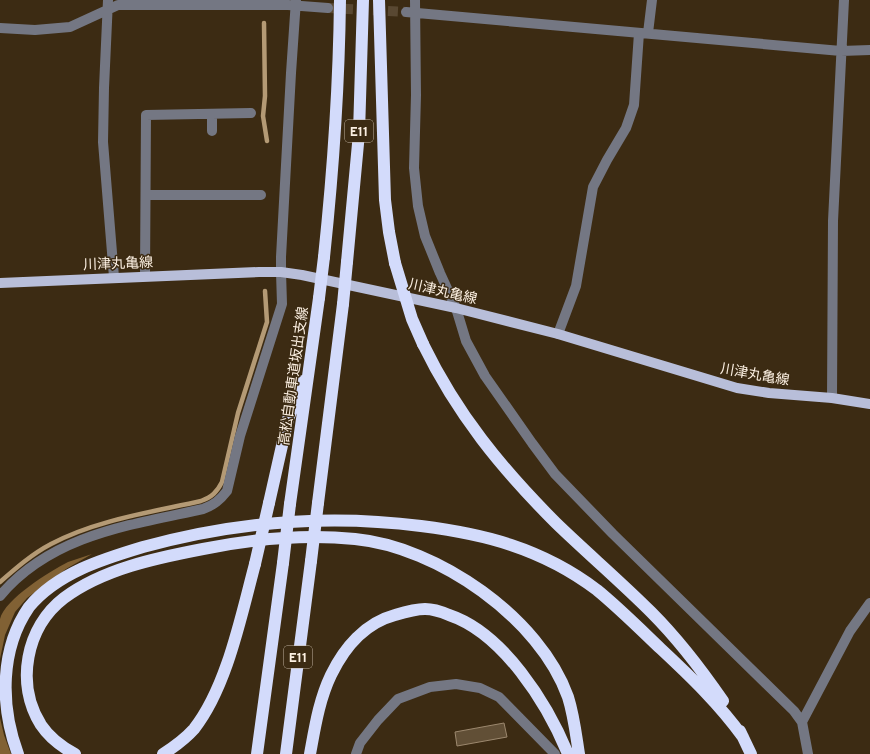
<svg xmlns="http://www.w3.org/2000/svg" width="870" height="754" viewBox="0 0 870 754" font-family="Overpass,'Noto Sans JP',sans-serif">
  <rect width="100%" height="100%" fill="#3c2b13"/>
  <path fill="#816134" d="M92 554 66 569 27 598 15 612 5 635 0 659C0 649 0 627 0 619 5 599 50 571 68 562 76 559 84 557 92 554Z
    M0 718 4 735 11 754H0Z"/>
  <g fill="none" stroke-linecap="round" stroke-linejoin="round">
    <path stroke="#b49a75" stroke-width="4.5" d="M264 23 265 96 263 116 267 141
      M0 582C16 568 32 554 51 544 96 520 152 512 201 501 212 497 217 492 222 482L238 413 267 322 265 291"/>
  </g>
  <path fill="#614f36" stroke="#9c886e" d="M504 723 507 737 457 746 455 732Z"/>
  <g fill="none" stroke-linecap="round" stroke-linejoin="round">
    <path stroke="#594832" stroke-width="10" stroke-dasharray="10 5" stroke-linecap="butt" d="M328 8 406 12"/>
    <path stroke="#747783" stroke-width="10" d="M108 0 104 88 103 142 114 277
      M415 0 416 95 414 168 418 206 425 236 440 273 456 308 466 341 485 376 532 443 555 474 613 534 794 711 802 722 808 754
      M406 12 841 51 870 50
      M0 28 35 30 70 27 118 5H288L328 8
      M648 33 652 0
      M212 131V114
      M146 195H261
      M145 276 146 115 251 113
      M558 334 576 286 593 187 607 160 626 128 634 105 639 33
      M832 398 833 221 844 0
      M0 596C51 535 130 525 203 509 214 505 220 500 227 491L240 436 282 304 281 272V257L291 73 296 0
      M802 722 850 631 870 603
      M356 754 360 743 378 720 398 699 430 687 456 684 480 688 499 697 555 754"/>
    <path stroke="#b8bed9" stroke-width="10" d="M0 283 259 272H281L302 275 456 308 558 334 737 388 769 393 832 398 870 404"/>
    <path stroke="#d3dbfb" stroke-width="12" d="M379 0 385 200 389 232 395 263
      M324 257C333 172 339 86 340 0
      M347 262 359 133 363 0
      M423 344C457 414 501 468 556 523 587 553 620 581 651 612 678 639 701 669 723 701
      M269 503 288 419 303 381
      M318 503 343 304
      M290 504 319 298
      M740 731 751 754
      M18 754C0 706 0 649 29 607 57 573 103 559 143 547 234 522 328 514 421 526 452 530 482 535 511 545 541 555 572 571 597 590 619 608 640 629 661 649 691 677 719 704 743 737
      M75 754C62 747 49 737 41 725 15 684 26 627 64 598 103 569 156 558 203 549 252 539 305 534 355 539 438 547 540 618 568 697 574 716 576 735 579 754
      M163 754C174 747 185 739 194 729 227 687 241 616 255 564
      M257 754 283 563
      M286 754 311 561
      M310 754C315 727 319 700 331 675 344 648 365 623 395 615 405 612 415 609 425 609 433 609 442 612 449 615 503 633 547 703 568 754"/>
    <path stroke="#d3dbfb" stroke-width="12" d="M395 263 412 319 423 344
      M319 298 324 257
      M343 304 347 262
      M311 561 318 503
      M283 563 290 504
      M255 564 269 503"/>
  </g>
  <g text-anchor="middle" stroke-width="3" stroke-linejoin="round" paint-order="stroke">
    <g fill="#3c2b13" stroke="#c2b4a3" stroke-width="1">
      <rect x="345" y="120" width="28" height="22" rx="3"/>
      <rect x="284" y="646" width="28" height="22" rx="3"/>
    </g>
    <g font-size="13" font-weight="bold" fill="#fbefe1">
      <text x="359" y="136">E11</text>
      <text x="298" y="662">E11</text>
    </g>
    <g font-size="14" fill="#fbefe1" stroke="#3c2b13">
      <text transform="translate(118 263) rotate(-2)" y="5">川津丸亀線</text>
      <text transform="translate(443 291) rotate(13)" y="5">川津丸亀線</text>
      <text transform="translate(755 374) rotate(10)" y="5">川津丸亀線</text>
      <text transform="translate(293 376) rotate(-82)" y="5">高松自動車道坂出支線</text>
    </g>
  </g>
</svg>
